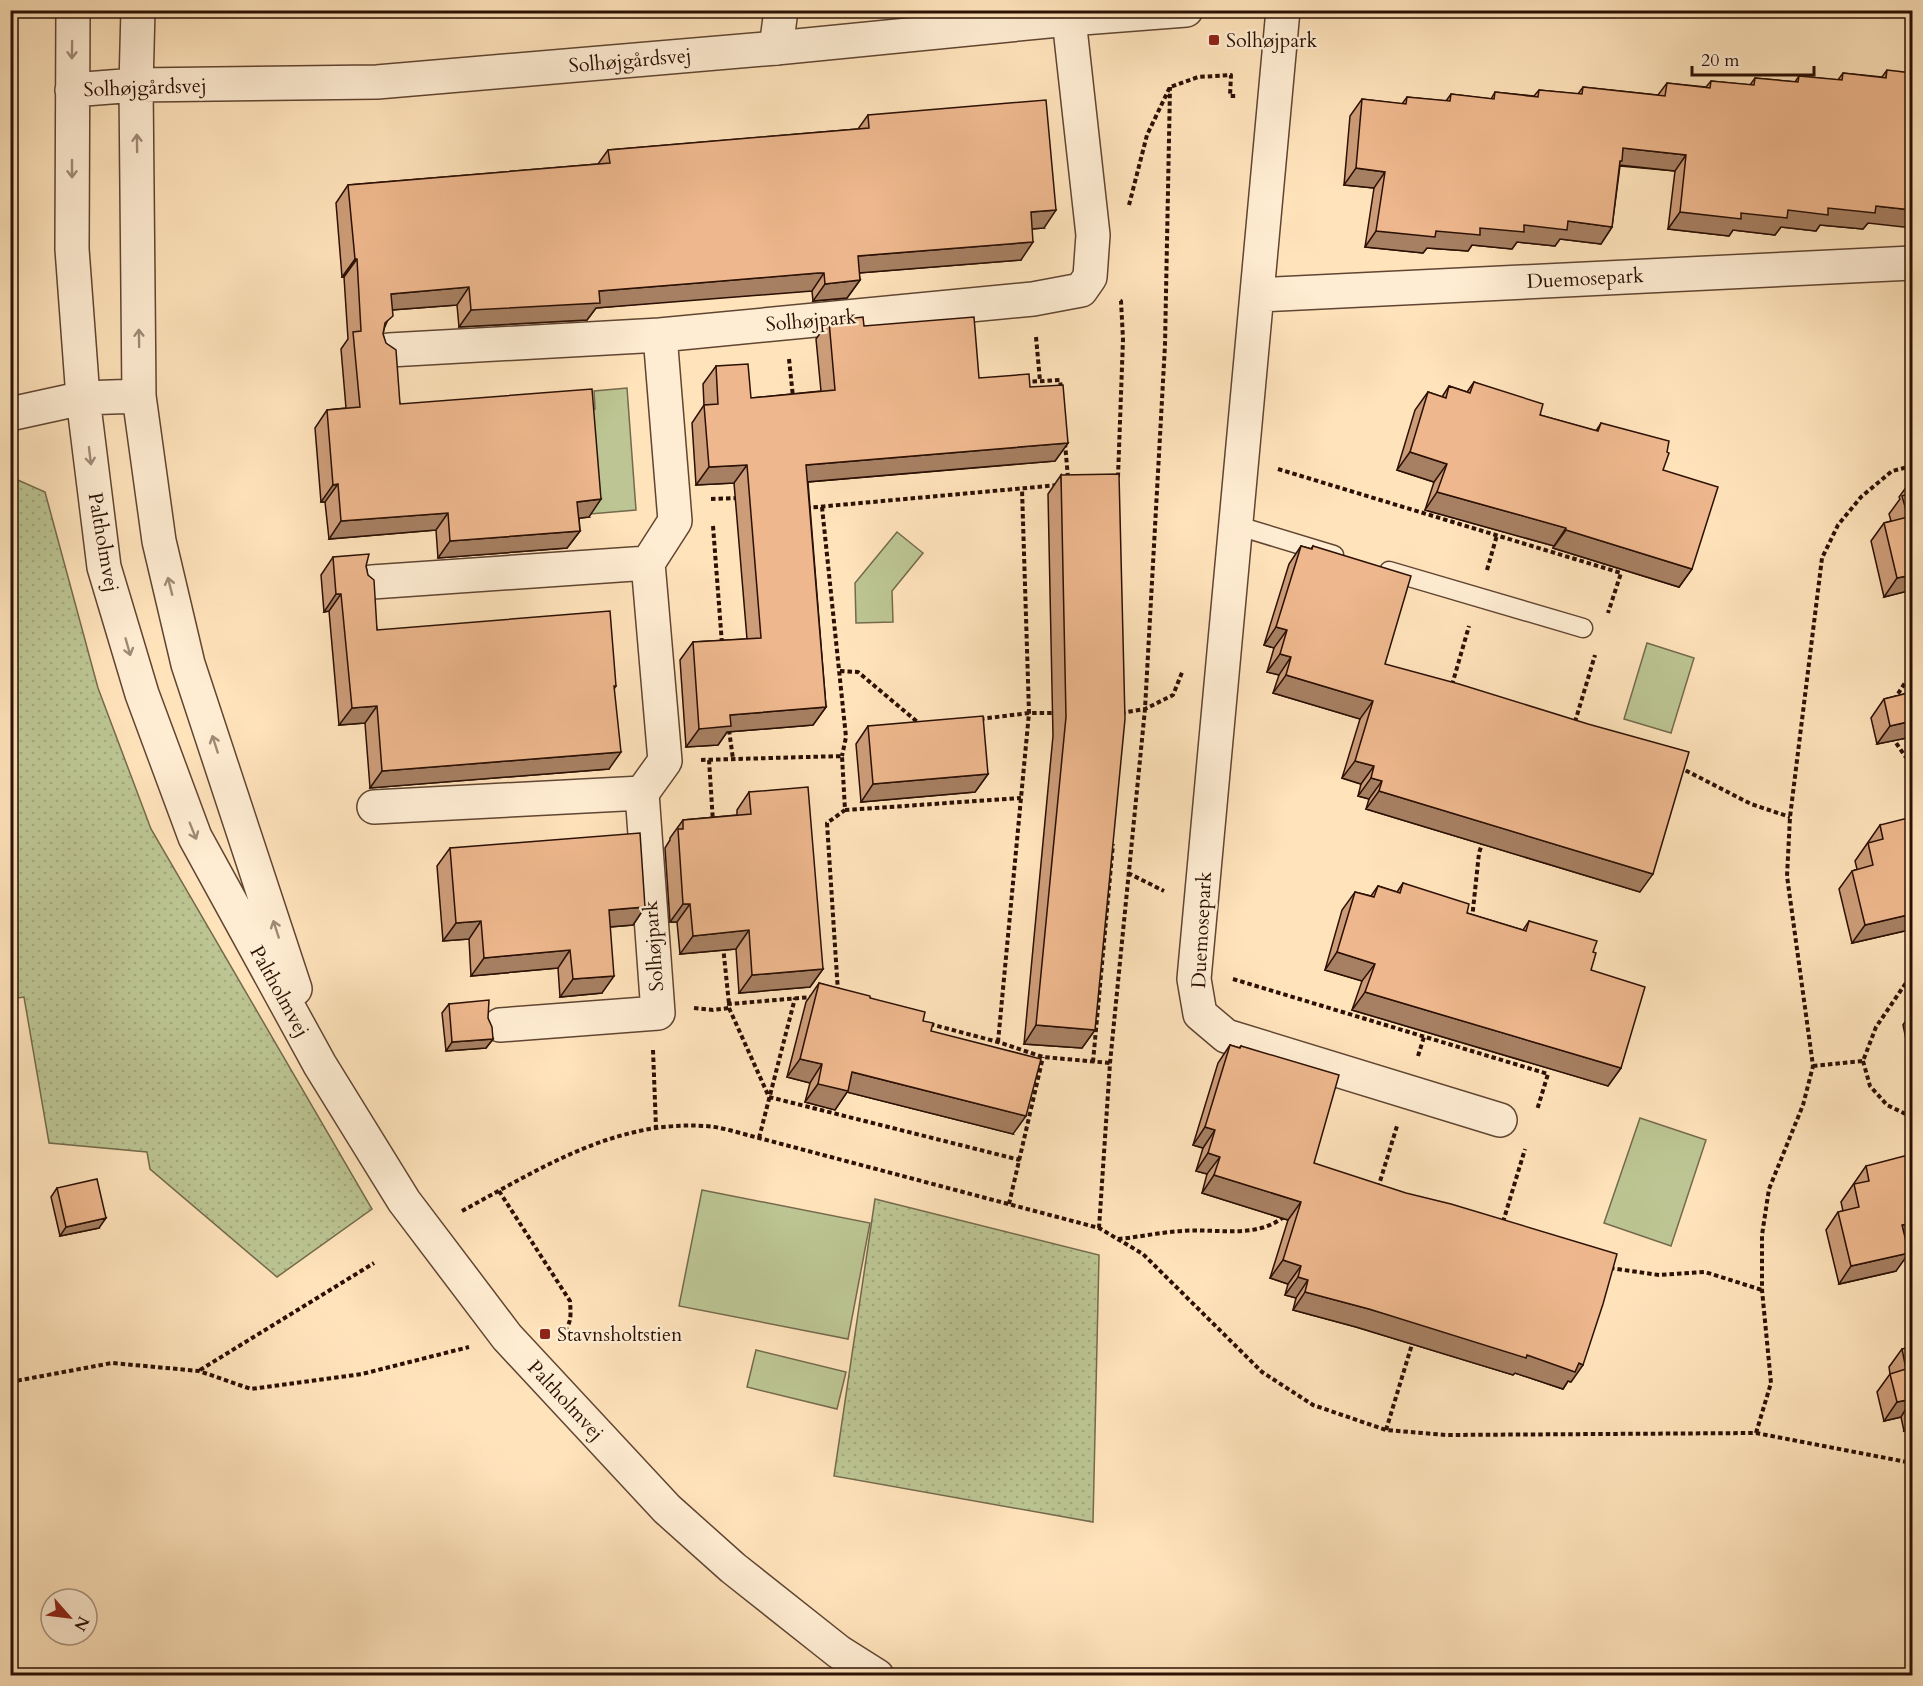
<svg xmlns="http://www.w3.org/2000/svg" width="1923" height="1686" viewBox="0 0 1923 1686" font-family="Cardo,serif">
  <defs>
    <pattern id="grass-dots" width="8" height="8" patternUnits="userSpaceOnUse" patternTransform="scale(1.5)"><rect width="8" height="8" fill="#bcc593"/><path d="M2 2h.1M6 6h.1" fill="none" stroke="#a2a87d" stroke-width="1.8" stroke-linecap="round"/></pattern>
  </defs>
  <rect width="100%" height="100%" fill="#ffe3bb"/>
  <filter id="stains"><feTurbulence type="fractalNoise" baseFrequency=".00333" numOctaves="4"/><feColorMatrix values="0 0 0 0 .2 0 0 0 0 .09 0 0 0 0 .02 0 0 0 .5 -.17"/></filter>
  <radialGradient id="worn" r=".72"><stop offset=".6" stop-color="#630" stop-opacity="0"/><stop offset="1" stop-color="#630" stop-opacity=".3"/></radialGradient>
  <path fill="url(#grass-dots)" stroke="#746a4c" stroke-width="1.5" d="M11 477 45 492 98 688 151 829 372 1209 277 1277 150 1169 147 1152 49 1143 24 997 11 999Z
    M875 1199 1099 1255 1093 1522 834 1476Z"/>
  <path fill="#bcc593" stroke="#746a4c" stroke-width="1.5" d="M627 388 636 510 590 514 583 410 595 409 594 391Z
    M897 532 923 553 892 591 893 622 856 623 855 583Z
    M1647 643 1694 658 1671 733 1624 719Z
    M1640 1118 1706 1140 1671 1246 1604 1223Z
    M702 1190 870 1223 848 1339 679 1306Z
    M756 1350 846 1372 837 1409 747 1387Z"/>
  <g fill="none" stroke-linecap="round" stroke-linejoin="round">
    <g stroke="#604532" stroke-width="21">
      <path id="service" d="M1235 525 1334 555
        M1389 571 1583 628"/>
    </g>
    <g stroke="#604532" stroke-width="36">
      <path id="minor" d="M1283 10 1194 979 1200 1014 1226 1036 1500 1120
        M776 48 781 10
        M1257 295 1912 263
        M389 350 660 335
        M372 582 648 563
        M374 807 642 793
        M500 1025 658 1013 642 793 665 761 648 563 675 521 660 335 1033 299 1081 290 1090 277 1093 235 1069 19"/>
    </g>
    <g stroke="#604532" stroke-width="36">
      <path id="tertiary" d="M73 10 72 249 83 398 104 567 142 694 195 837 320 1065 404 1201 507 1337 667 1509 733 1568 839 1652 877 1676
        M138 10 136 85 139 396 159 541 188 664 295 989
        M72 90 136 85 377 82 776 48 1069 19 1186 10
        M10 414 83 398 139 396"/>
    </g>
    <path stroke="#2b1004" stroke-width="4" stroke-dasharray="4.5 3" stroke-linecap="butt" d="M1129 205 1147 135 1170 87 1198 77 1231 75 1230 96H1238
      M1036 337 1040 381
      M789 359 793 397
      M1025 382 1060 380 1061 388
      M1065 443 1068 478
      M1278 469 1621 573 1608 613
      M1118 477 1123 339 1121 301 1119 300
      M711 499 739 498
      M822 507 846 737 842 756
      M806 508 1059 485
      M713 526 722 644
      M1487 570 1497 535
      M840 671 858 672 921 725
      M1452 685 1469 626
      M1894 700 1912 672
      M1121 713 1145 709 1173 695 1183 670
      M980 719 1029 713H1056
      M1575 722 1595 655
      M729 730 733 759
      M1892 737 1905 756 1912 762
      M701 760 842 756 845 810 1021 798
      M709 760 713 822
      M1679 767 1751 804 1790 817
      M1128 873 1164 891
      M1472 919 1479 853 1483 841
      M723 946 729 1004
      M1233 979 1548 1074 1537 1110
      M838 992 827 823 845 810
      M694 1008 713 1010 729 1008V1004L812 997
      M729 1008 769 1097 1020 1160
      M930 1024 998 1042 1043 1057 1110 1063
      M998 1042 1029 713 1022 489
      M653 1050 656 1128
      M1418 1056 1424 1037
      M1863 1061 1870 1086 1887 1105 1912 1117
      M1093 1062 1113 844
      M1813 1066 1863 1061 1876 1027 1912 974
      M759 1138 795 998
      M1378 1188 1397 1126
      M499 1191 570 1301C571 1319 572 1324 558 1338
      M1009 1204 1043 1057
      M462 1211C538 1170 614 1120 705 1126 723 1127 742 1134 759 1138L1099 1228 1143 1254 1262 1372 1313 1405 1386 1430 1446 1435 1756 1433 1912 1463
      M1503 1222 1525 1149
      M1099 1228 1110 1063 1145 709 1165 345 1170 87
      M1118 1239C1140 1237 1161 1232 1183 1231 1217 1228 1257 1240 1286 1215
      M1610 1268 1659 1275 1705 1272 1762 1290
      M200 1370 374 1263
      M10 1382 112 1363 199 1371 251 1389 362 1374 469 1347
      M1386 1430 1413 1341
      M1756 1433 1771 1383 1762 1290V1235L1769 1189 1803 1105 1813 1066 1787 876 1790 817 1822 558 1838 525 1861 497 1892 471 1912 466"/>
    <use href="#service" stroke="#ffedd3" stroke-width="18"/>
    <use href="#minor" stroke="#ffedd3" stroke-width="33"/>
    <use href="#tertiary" stroke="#ffedd3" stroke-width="33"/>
  </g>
  <path fill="#cd9d79" stroke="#2b1004" stroke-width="1.5" d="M1887 70 1868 223 1863 229 1820 225 1816 231 1781 227 1775 235 1733 230 1729 236 1668 229 1675 171 1620 166 1612 227 1601 244 1560 239 1555 246 1517 242 1512 249 1472 245 1468 251 1427 248 1423 253 1365 247 1374 188 1344 185 1350 116 1362 99 1402 104 1407 97 1446 101 1451 94 1491 99 1495 92 1534 96 1539 90 1578 94 1583 87 1658 95 1667 83 1706 87 1711 81 1750 85 1755 78 1795 82 1799 76 1838 80 1843 73 1882 77Z
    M868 115 1044 228 1032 229 1021 260 859 273 860 280 847 298 813 301 812 291H805L674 301 596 308 587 320 459 327 457 305 392 310 384 329 383 334 400 404 589 517 579 518 580 531 567 548 438 558 436 530 329 539 325 502H321L315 428 327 410 346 408 341 349 348 339 344 277H342L336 203 348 185 598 164 608 150 858 129Z
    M829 321 864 326 979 378 1030 387 1068 443 1055 461 808 482 826 707 813 725 727 732 718 745 686 747 680 660 693 642 747 639 734 483 696 485 692 423 704 405 703 384 716 366 751 398 821 391 816 339Z
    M1474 382 1540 415 1596 431 1601 423 1663 470 1692 569 1679 587 1553 548 1554 546 1425 510 1434 482 1397 470 1415 410 1428 392 1442 397 1449 386 1467 392Z
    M1061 475 1095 1030 1082 1048 1024 1044 1053 736 1048 494Z
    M1912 479V590L1884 597 1871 541 1884 523 1891 521 1889 514 1900 499 1899 497Z
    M1301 546 1311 549 1313 546 1385 664 1640 892 1366 809 1369 799 1358 796 1361 784 1342 778 1360 719 1273 693 1279 675 1267 672 1274 648 1264 645 1289 564Z
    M333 557 366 566 377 630 616 686 614 689 609 769 370 788 365 723 339 725 329 611 324 612 321 575Z
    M1912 692V737L1877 744 1871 718 1884 699Z
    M868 726 988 774 975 792 861 802 856 744Z
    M749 792 823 969 810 987 739 993 736 949 680 954 677 922H670L665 848 670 840V838L683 820 737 815V810Z
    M1880 825 1909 930 1852 943 1839 889 1852 871 1857 869 1855 861Z
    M450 848 645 907 633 925 610 927 602 993 560 997 558 968 471 976 469 939 443 941 437 866Z
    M1403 883 1467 913 1523 930 1529 921 1593 952 1591 970 1621 1068 1608 1086 1352 1010 1362 981 1325 970 1342 910 1355 892 1371 896 1378 886 1397 892Z
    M819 983 870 998 923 1021 1013 1134 847 1092 835 1110 805 1102 810 1083 787 1077 806 1002Z
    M449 1004 488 1018 493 1039 486 1048 446 1051 442 1013Z
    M1912 1011V1067L1903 1025Z
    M1230 1045 1239 1048 1241 1046 1314 1163 1571 1382 1568 1381 1563 1389 1515 1373 1513 1375 1356 1327 1293 1310 1296 1298 1285 1295 1288 1284 1270 1278 1288 1220 1202 1193 1207 1174 1196 1171 1203 1148 1193 1145 1218 1063Z
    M1866 1166 1905 1240 1896 1271 1839 1284 1826 1230 1838 1212 1843 1211 1841 1202Z
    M57 1188 99 1228 60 1236 51 1197Z
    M1912 1347V1429L1904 1431 1901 1417 1884 1421 1877 1392 1890 1374 1889 1367 1902 1349Z"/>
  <path fill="#a78063" stroke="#2b1004" stroke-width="1.5" d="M1623 148 1686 155 1675 171 1619 165Z
    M1356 168 1385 172 1374 188 1344 185Z
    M1876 206 1912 210V228L1868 223 1863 229 1820 225 1816 231 1781 227 1775 235 1733 230 1729 236 1668 229 1680 212 1741 213 1788 210Z
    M1056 210 1044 228 1018 230 1031 212Z
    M1568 221 1612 227 1601 244 1560 239 1555 246 1517 242 1512 249 1472 245 1468 251 1427 248 1423 253 1365 247 1376 231H1436Z
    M1033 242 1021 260 846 274 858 256Z
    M355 259H357L344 277H342Z
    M818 273H824L812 291 596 308 587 320 459 327 471 310 599 291Z
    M860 280 847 298 813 301 825 284Z
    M469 287 457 305 378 311 391 294Z
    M1068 443 1055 461 794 483 806 465Z
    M1410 452 1447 464 1434 482 1397 470Z
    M747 465 734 483 696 485 709 467Z
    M338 484 325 502H321L333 485Z
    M1437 492 1566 528 1554 546 1425 510Z
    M601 499 589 517 565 520 577 502Z
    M448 513 436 530 329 539 341 521Z
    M1566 530 1692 569 1679 587 1553 548Z
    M580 531 567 548 438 558 450 541Z
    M1912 575V590L1884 597 1897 578Z
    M336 594H341L329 611 324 612Z
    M1276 627 1287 630 1274 648 1264 645Z
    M1280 654 1291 657 1279 675 1267 672Z
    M1286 675 1373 701 1360 719 1273 693Z
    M377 706 365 723 339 725 352 708Z
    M826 707 813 725 727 732 718 745 686 747 699 729 730 715Z
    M1912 721V737L1877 744 1890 726Z
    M621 752 609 769 370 788 382 771Z
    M1355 761 1374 766 1361 784 1342 778Z
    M988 774 975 792 861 802 873 784Z
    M1371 778 1382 781 1369 799 1358 796Z
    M1379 791 1653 874 1640 892 1366 809Z
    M683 904H690L677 922H670Z
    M645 907 633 925 596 928 609 910Z
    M1912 914V925L1909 930 1852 943 1865 925Z
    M481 921 469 939 443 941 456 923Z
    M749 930 736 949 680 954 693 936Z
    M570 950 558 968 471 976 484 958Z
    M1337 952 1375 964 1362 981 1325 970Z
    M823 969 810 987 739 993 752 975Z
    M614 976 602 993 560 997 573 979Z
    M1365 992 1621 1068 1608 1086 1352 1010Z
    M1036 1025 1095 1030 1082 1048 1024 1044Z
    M493 1039 486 1048 446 1051 452 1042Z
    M800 1059 822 1064 810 1083 787 1077Z
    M852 1072 1026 1116 1013 1134 847 1092 835 1110 805 1102 818 1084Z
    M1205 1127 1215 1130 1203 1148 1193 1145Z
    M1208 1153 1220 1157 1207 1174 1196 1171Z
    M1214 1175 1301 1202 1288 1220 1202 1193Z
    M106 1218 99 1228 60 1236 66 1227Z
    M1912 1223V1238L1889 1244 1902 1225Z
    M1909 1253 1896 1271 1839 1284 1851 1266Z
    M1283 1260 1301 1266 1288 1284 1270 1278Z
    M1298 1277 1308 1280 1296 1298 1285 1295Z
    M1305 1292 1369 1309 1527 1355 1579 1363 1583 1365 1571 1382 1568 1381 1563 1389 1515 1373 1513 1375 1356 1327 1293 1310Z
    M1912 1399 1901 1417 1884 1421 1897 1402Z
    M1912 1419V1429L1904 1431Z"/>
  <path fill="#eeb78d" stroke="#2b1004" stroke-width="1.5" d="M1887 70 1912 73V210L1876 206 1875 213 1828 208V215L1788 210 1787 218 1741 213V219L1680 212 1686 155 1623 148 1622 161H1620L1612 227 1568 221 1567 230 1524 225V232L1480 228V235L1436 231 1435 237 1376 231 1385 172 1356 168 1362 99 1406 104 1407 97 1450 101 1451 94 1494 99 1495 92 1538 97 1539 90 1582 94 1583 87 1665 96 1667 83 1710 88 1711 81 1754 85 1755 78 1798 82 1799 76 1842 80 1843 73 1886 78Z
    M1046 100 1056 210 1031 212 1033 242 858 256 860 280 825 284 824 273H818L686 284 599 291 600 303 471 310 469 287 391 294 393 316 385 323 383 334 386 343 396 350 400 404 592 389 601 499 577 502 580 531 450 541 448 513 341 521 338 484 333 485 327 410 360 407 353 332 361 331 357 259H355L348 185 610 163 608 150 869 128 868 115Z
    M863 317 864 326 974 317 979 378 1029 374 1030 387 1063 385 1068 443 806 465 826 707 730 715 731 726 699 729 693 642 761 638 747 465 709 467 704 405 718 404 716 366 748 364 751 398 835 390 829 321Z
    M1474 382 1543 404 1540 415 1598 431 1601 423 1669 441 1667 452 1669 453 1663 470 1718 487 1692 569 1566 530V528L1437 492 1447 464 1410 452 1428 392 1446 398 1449 386 1470 393Z
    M1119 474 1125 719 1095 1030 1036 1025 1066 717 1061 475Z
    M1912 493V575L1897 578 1884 523 1908 517 1902 496Z
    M1301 546 1312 549 1313 546 1411 576 1385 664 1459 684 1588 724 1689 752 1653 874 1379 791 1382 781 1371 778 1374 766 1355 761 1373 701 1286 675 1291 657 1280 654 1287 630 1276 627Z
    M369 554 366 566 368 575 374 580 377 630 610 611 616 686H614L621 752 382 771 377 706 352 708 341 594H336L333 557Z
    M1912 692V721L1890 726 1884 699Z
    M983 716 988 774 873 784 868 726Z
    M808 787 823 969 752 975 749 930 693 936 690 904H683L678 829H683V820L751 814 749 792Z
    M1912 817V914L1865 925 1852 871 1873 865 1868 843 1883 839 1880 825Z
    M640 833 645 907 609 910 614 976 573 979 570 950 484 958 481 921 456 923 450 848Z
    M1403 883 1469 904 1467 913 1526 931 1529 921 1597 941 1593 952 1596 953 1591 970 1645 987 1621 1068 1365 992 1375 964 1337 952 1355 892 1374 897 1378 886 1400 893Z
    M819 983 870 996V998L925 1012 923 1021 933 1023 931 1031 1041 1059 1026 1116 852 1072 848 1091 818 1084 822 1064 800 1059Z
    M489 1000 488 1018 492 1027 493 1039 452 1042 449 1004Z
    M1230 1045 1240 1048 1241 1046 1339 1075 1314 1163 1406 1193 1451 1204 1617 1254 1603 1304 1583 1365 1579 1363 1575 1372 1527 1355 1526 1358 1369 1309 1305 1292 1308 1280 1298 1277 1301 1266 1283 1260 1301 1202 1214 1175 1220 1157 1208 1153 1215 1130 1205 1127Z
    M1912 1154V1223L1902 1225 1909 1253 1851 1266 1838 1212 1859 1207 1854 1184 1869 1181 1866 1166Z
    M97 1179 106 1218 66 1227 57 1188Z
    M1912 1347V1399L1897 1402 1890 1374 1906 1369 1902 1349Z"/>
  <defs><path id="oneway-shaft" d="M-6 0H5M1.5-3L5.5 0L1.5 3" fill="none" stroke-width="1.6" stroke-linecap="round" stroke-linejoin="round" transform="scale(1.5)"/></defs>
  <g stroke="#a08a76">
    <use href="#oneway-shaft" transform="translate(72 50) rotate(91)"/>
    <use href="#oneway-shaft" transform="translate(137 143) rotate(-91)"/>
    <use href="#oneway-shaft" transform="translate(72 169) rotate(90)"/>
    <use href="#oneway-shaft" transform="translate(139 338) rotate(-91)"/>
    <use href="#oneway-shaft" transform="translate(90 456) rotate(83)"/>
    <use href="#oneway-shaft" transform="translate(170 586) rotate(-104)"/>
    <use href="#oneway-shaft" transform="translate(128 647) rotate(74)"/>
    <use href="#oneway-shaft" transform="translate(215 744) rotate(-108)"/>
    <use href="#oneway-shaft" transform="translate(193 831) rotate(68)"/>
    <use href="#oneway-shaft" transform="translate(276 929) rotate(-108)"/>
  </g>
  <g fill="#8f2418" stroke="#ffedd3" stroke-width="2">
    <rect x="1208" y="34" width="12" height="12" rx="3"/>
    <rect x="539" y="1328" width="12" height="12" rx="3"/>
  </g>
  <g text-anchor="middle" stroke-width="4.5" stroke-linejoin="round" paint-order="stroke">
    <g font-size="20" fill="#2b1004" stroke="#ffedd3" text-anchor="start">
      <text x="1226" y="47">Solhøjpark</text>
      <text x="557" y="1341">Stavnsholtstien</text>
    </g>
    <g font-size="20" fill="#2b1004" stroke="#ffedd3">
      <text transform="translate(630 60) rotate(-5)" y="7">Solhøjgårdsvej</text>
      <text transform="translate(145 87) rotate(-2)" y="7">Solhøjgårdsvej</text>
      <text transform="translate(1585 278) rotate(-3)" y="7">Duemosepark</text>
      <text transform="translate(811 320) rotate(-5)" y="7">Solhøjpark</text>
      <text transform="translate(104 542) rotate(80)" y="7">Paltholmvej</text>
      <text transform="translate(1201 930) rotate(-87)" y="7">Duemosepark</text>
      <text transform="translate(653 946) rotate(-94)" y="7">Solhøjpark</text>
      <text transform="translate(280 991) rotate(61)" y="7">Paltholmvej</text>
      <text transform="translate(566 1400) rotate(47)" y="7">Paltholmvej</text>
    </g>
  </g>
  <rect width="1923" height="1686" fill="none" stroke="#ffe3bb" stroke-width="36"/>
  <rect x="12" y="12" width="1899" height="1662" fill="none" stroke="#2b1004" stroke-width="3"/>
  <rect x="18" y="18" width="1887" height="1650" fill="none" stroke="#2b1004" stroke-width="1.5"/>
  <g transform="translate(69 1617) rotate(118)"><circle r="28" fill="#ffedd3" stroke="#aa9580" stroke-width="1.5"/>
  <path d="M0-4.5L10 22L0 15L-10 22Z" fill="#8f2418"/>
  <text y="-9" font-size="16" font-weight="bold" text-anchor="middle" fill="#2b1004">N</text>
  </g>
  <path d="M1692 66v9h122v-9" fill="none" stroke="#2b1004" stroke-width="3"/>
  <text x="1701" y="66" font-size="18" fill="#2b1004" stroke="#ffedd3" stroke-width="4.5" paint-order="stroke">20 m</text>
  <rect width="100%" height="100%" filter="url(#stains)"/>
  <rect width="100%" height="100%" fill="url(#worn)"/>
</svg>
